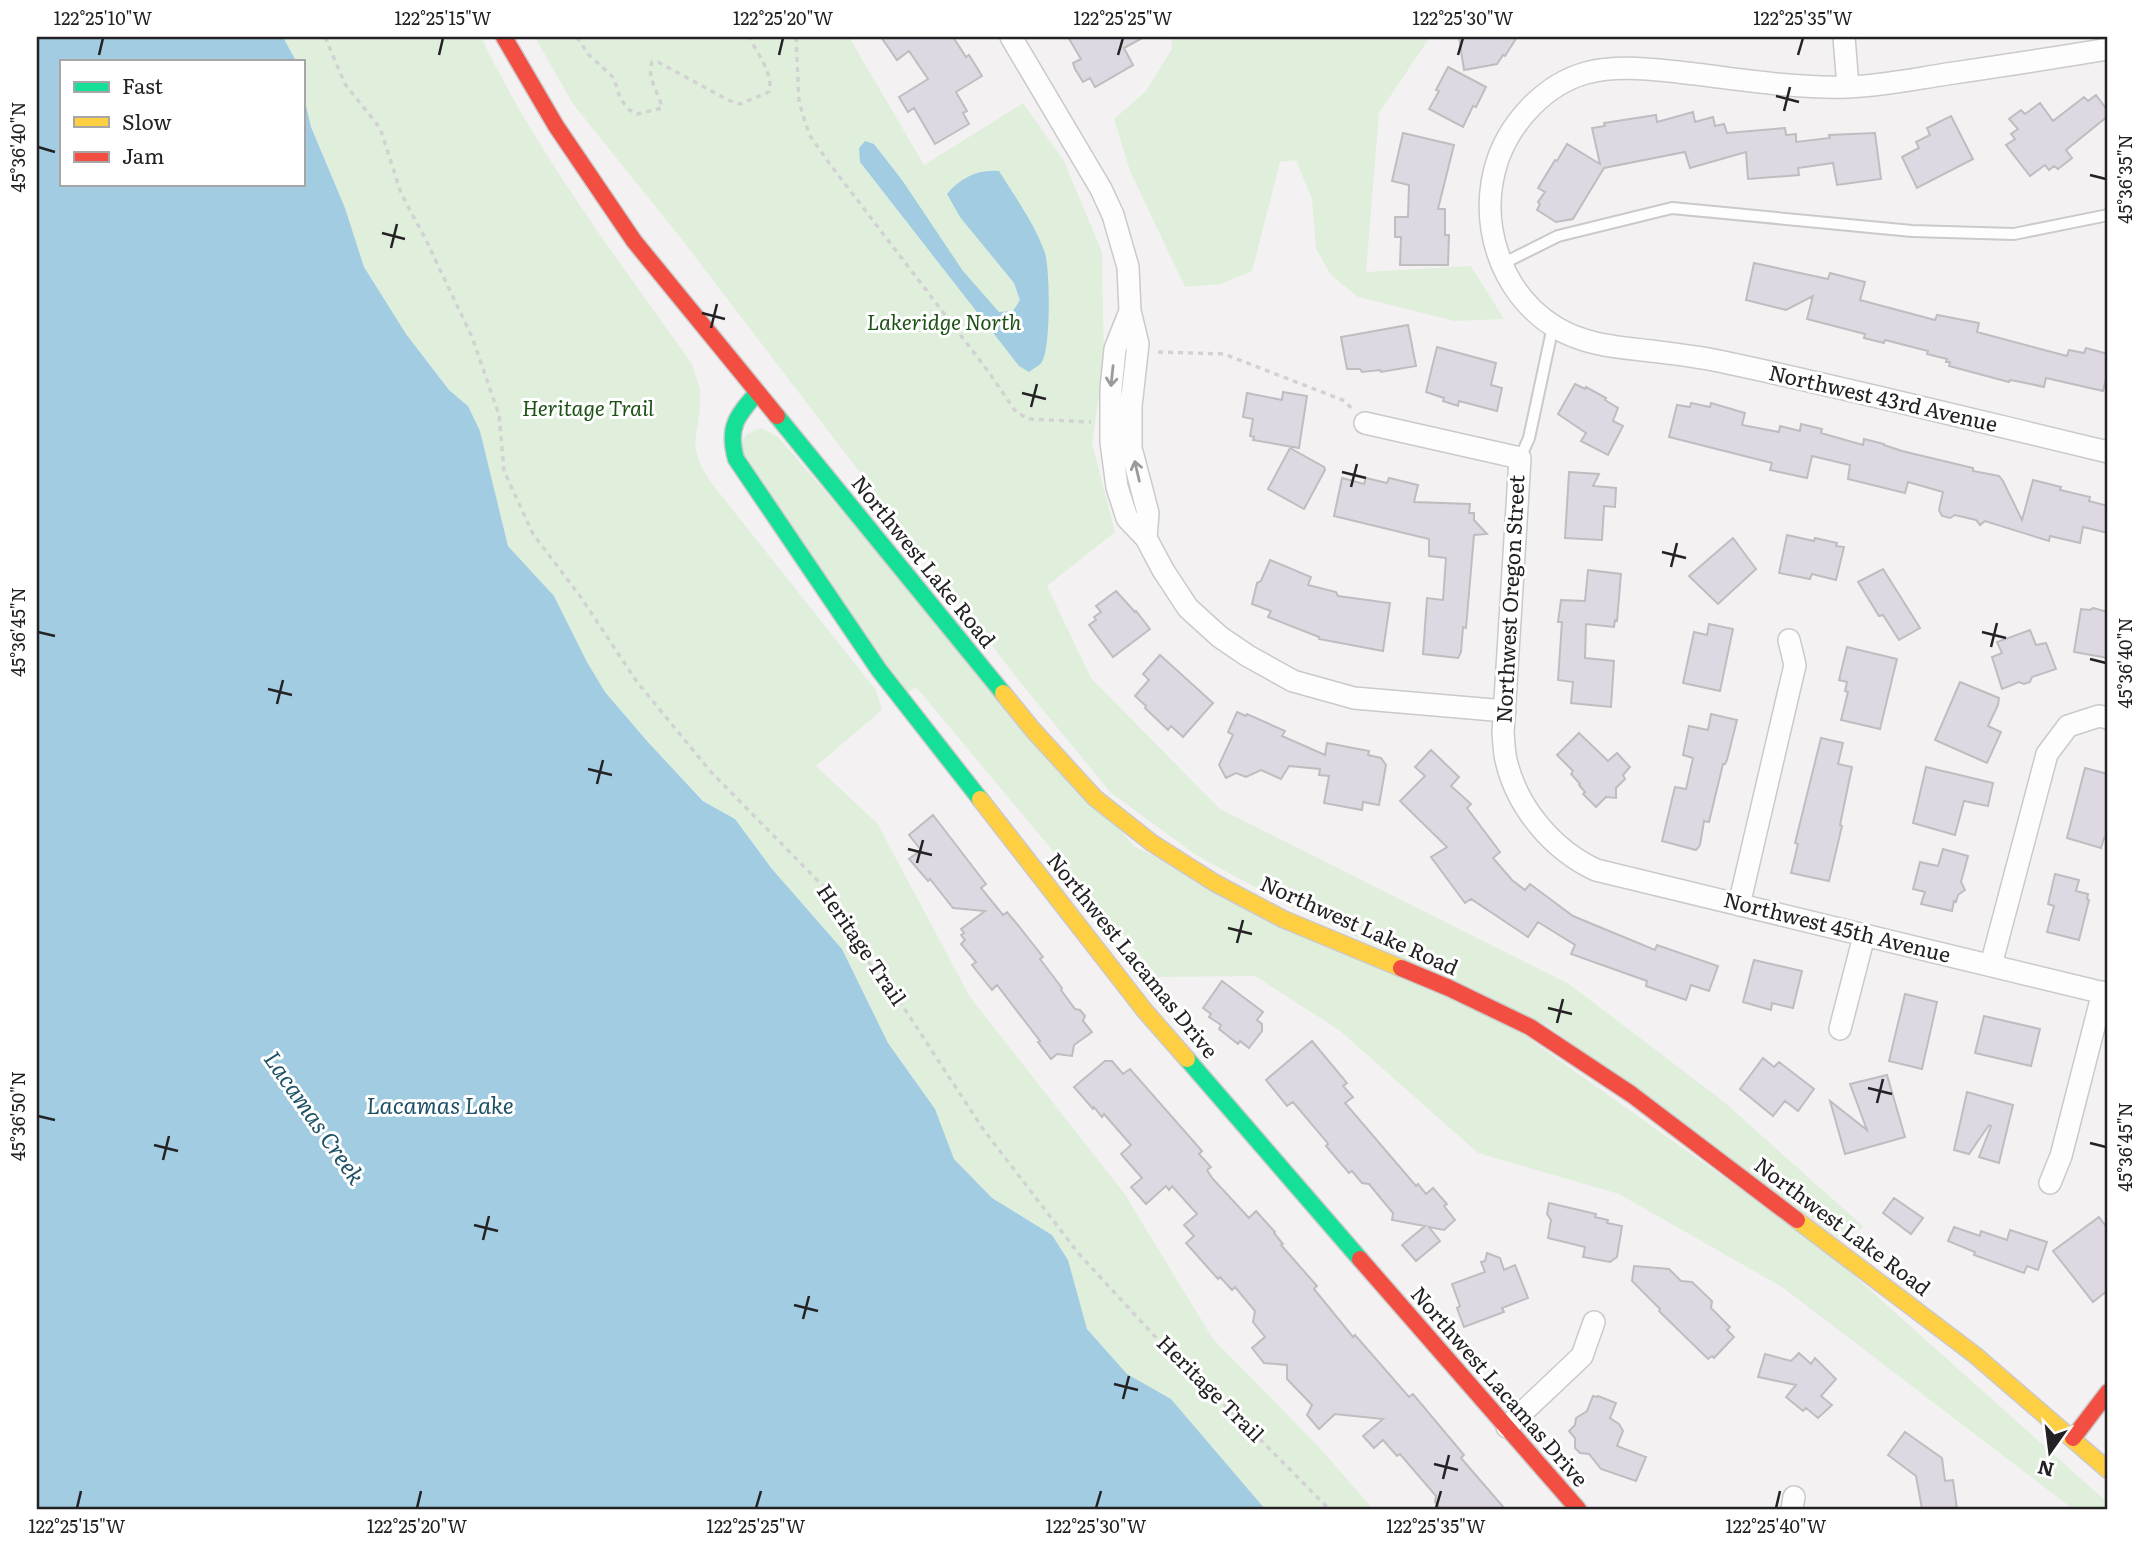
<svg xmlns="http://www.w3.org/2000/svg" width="2145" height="1546" viewBox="0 0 2145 1546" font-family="Literata,serif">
  <rect width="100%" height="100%" fill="#f4f1f3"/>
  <path fill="#e0efdc" d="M283 37H481C537 154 617 258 692 364L700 390V408L695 442 697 455 702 468 713 485 876 690 882 710 816 766 877 823 970 997 1124 1193 1213 1339 1319 1447 1373 1509H1265L1171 1399 1127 1374 1087 1329 1068 1260 1052 1235 992 1198 954 1159 935 1109 888 1043 842 949 772 869 735 819 704 801 647 741 605 692 587 662 554 596 508 546 480 431 468 406 449 390 406 334 364 267 345 208 311 127 303 92V61H296Z
    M535 37H849L924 165 1023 103 1064 161 1102 252 1104 361 1092 443 1115 532 1047 586 1091 678 1220 809 1569 984 1723 1101 1864 1227 1841 1240 1548 1026 1290 906 1196 855 1111 793 1020 682 683 241 573 104Z
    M1171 37H1430L1379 113 1366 272 1471 266 1504 319 1454 321 1358 297 1331 275 1316 249 1312 199 1296 160 1280 162 1252 271 1221 284 1185 287 1130 171 1114 119 1146 91 1172 49Z
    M761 428 777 436 1135 847 1496 1015 1823 1248 2108 1503V1509H2073L1782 1287 1619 1194 1478 1153 1339 1030 1255 976 1158 977 916 687 902 696 739 446 747 434Z"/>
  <path fill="#a1cce1" d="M37 37H283L296 61H61V184H303V92L311 127 345 208 364 267 406 334 449 390 468 406 480 431 508 546 554 596 587 662 605 692 647 741 703 801 735 819 772 869 842 949 888 1043 935 1109 954 1159 992 1198 1052 1235 1068 1260 1087 1329 1127 1374 1171 1399 1265 1509H37Z
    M865 141 874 144 902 180 963 271 999 312 1013 311 1020 300 1014 283 960 217 947 194C960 178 978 169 999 171 1015 197 1035 224 1045 253 1050 270 1051 347 1042 362 1040 365 1033 369 1029 372L1019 366 860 162 859 148Z"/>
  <path fill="#ddd8e2" stroke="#bfbdbf" stroke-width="2" d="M881 37H953L966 57 969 55 982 76 956 92 967 111 963 113 969 124 935 144 914 108 908 112 899 97 928 79 909 51 897 60Z
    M1068 37H1144L1124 48 1133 65 1095 87 1090 78 1083 82 1075 69 1073 63 1081 59Z
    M1459 37H1517L1505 56 1503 55 1497 64 1464 70Z
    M1448 67 1486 87 1476 107 1473 106 1463 127 1429 109 1439 91 1436 90Z
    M2096 95 2108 111V116L2066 150 2072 158 2058 169 2054 166 2049 170 2045 165 2030 176 2006 145 2015 139 2011 134 2018 129 2009 119 2021 110 2025 114 2040 103 2053 121 2084 97 2088 101Z
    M1693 112 1695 122 1713 117 1715 126 1724 124 1727 133 1785 128 1786 135 1796 134V142L1830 138 1829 135 1875 133 1881 179 1837 185 1833 163 1798 168 1799 175 1748 179 1746 152 1690 168 1685 152 1604 168 1573 219 1556 222 1537 210 1540 204 1538 202 1545 192 1538 188 1555 160 1557 161 1567 144 1600 164 1592 128 1605 126 1604 123 1656 115 1657 122Z
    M1951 116 1973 159 1917 188 1902 157 1919 148 1916 142 1930 135 1927 128Z
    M1403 133 1454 145 1438 209H1445V235H1449L1448 265H1400L1401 237H1395V217H1408L1409 185 1392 181Z
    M1754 263 1828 279 1830 273 1865 282 1860 300 1935 320 1937 315 1979 323 1977 332 2067 356 2069 350 2084 353 2086 348 2108 354V371L2103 391 2046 378 2044 387 2021 382 2010 380 2009 382 1949 366 1950 362H1946L1947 359 1927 354 1928 351 1885 340 1884 343 1864 338 1865 334 1807 319 1813 296 1786 310 1746 300Z
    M1408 325 1416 366 1381 372 1380 370 1362 372 1360 369H1347L1341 337Z
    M1437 347 1496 363 1491 385 1502 388 1497 411 1459 401 1458 406 1443 401 1444 398 1426 392Z
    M1575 384 1585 389 1586 387 1606 398 1605 400 1618 408 1613 421 1623 426 1608 455 1581 441 1586 433 1558 414Z
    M1283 392 1307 396 1299 448 1253 440 1254 437 1250 436 1253 419 1243 417 1247 393 1282 400Z
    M1691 403 1710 407 1711 403 1745 413 1742 425 1779 432 1780 426 1800 431 1801 424 1822 429 1821 433 1863 445 1864 439 1884 444V445L1902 451 1973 468V471L1999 476 2003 481 2022 520 2033 480 2061 487 2060 490 2090 497 2089 501 2108 506V533L2083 527 2080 543 2050 536 2049 541 1985 521 1980 525 1976 520 1955 515 1950 518 1942 516 1939 510 1943 492 1908 482 1905 493 1848 479 1850 465 1812 456 1807 478 1770 470 1772 463 1669 437 1677 405 1690 407Z
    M1290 448 1324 467 1325 470 1304 509 1268 489Z
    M1569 472 1599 474 1593 486 1616 488 1615 507 1604 506 1602 540 1565 538Z
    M1342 478 1364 484 1366 478 1387 483 1389 478 1418 485 1414 502 1470 504 1469 513H1474V520L1487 534 1474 535 1466 628 1463 627 1461 652 1458 658 1423 654 1427 598 1443 600 1446 558 1429 556V539L1334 516Z
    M1787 535 1814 541 1815 538 1837 543 1836 546 1844 547 1836 580 1812 574 1810 579 1779 573Z
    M1733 538 1756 569 1718 604 1689 576Z
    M1270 560 1311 577 1308 585 1336 592 1338 596 1390 603 1383 651 1319 639V637L1268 617 1271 611 1252 604 1257 583 1261 581Z
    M1883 569 1920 628 1899 640 1883 615 1879 616 1858 582Z
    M1588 570 1621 574 1617 621 1615 620 1614 627 1586 624 1585 658 1614 661 1611 707 1571 703 1573 682 1558 680 1562 622H1558L1561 600 1585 601Z
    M1116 591 1135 612 1136 611 1150 629 1113 657 1089 625 1096 620 1094 617 1101 612 1096 606Z
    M2093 608 2108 612V658L2074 652 2081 609 2090 610Z
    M1709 624 1733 629 1720 691 1683 683 1694 632 1707 635Z
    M2030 630 2036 645 2046 643 2056 669 2032 677 2030 682 2024 684 2019 682 2002 689 1992 657 2002 653 1997 642Z
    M1847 647 1897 659 1880 729 1841 720 1848 692 1845 691 1847 682 1839 680Z
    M1160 655 1213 703 1183 737 1171 726 1168 730 1145 708 1146 706 1135 696 1149 680 1143 674Z
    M1960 682 1999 698 1998 705 1988 726 2001 732 1987 763 1935 740Z
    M1237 712 1246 716 1247 714 1285 731 1282 736 1325 755 1327 743 1369 751 1368 755 1381 758 1386 765 1379 805 1363 802 1362 810 1324 803 1329 776 1319 775 1320 769 1289 766 1281 779 1261 770 1246 777 1236 773 1226 778 1219 765 1233 735 1228 732Z
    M1711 714 1737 720 1727 760 1725 764H1723L1709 822 1704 821 1700 845 1696 850 1662 841 1675 787 1686 789 1693 758 1683 755 1689 726 1708 730Z
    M1579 733 1608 761 1617 753 1630 767 1623 775 1625 779 1616 788V798L1606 797 1596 807 1583 794 1585 792 1579 785 1580 784 1571 774 1573 771 1557 755Z
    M1821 738 1843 743 1838 764 1852 767 1840 825 1842 826 1829 881 1791 873 1798 844 1795 843Z
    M1431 750 1459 777 1451 786 1471 804 1467 808 1500 852 1493 858 1512 880 1525 890 1530 884 1573 916 1655 950 1657 945 1718 966 1709 991 1691 985 1686 1000 1646 986 1647 981 1571 954 1575 945 1538 922 1528 937 1471 899 1465 903 1431 857 1447 847 1400 801 1425 776 1415 767Z
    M1926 767 1993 783 1988 806 1964 801 1955 835 1913 823Z
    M2085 768 2108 774V839L2104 838 2101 848 2067 838Z
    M933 815 986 884 981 888 1003 915 1007 912 1017 924 1043 957 1040 959 1062 988 1061 990 1075 1009 1080 1010 1085 1016 1083 1021 1092 1032 1074 1045 1072 1056 1057 1054 1051 1059 1038 1042 1040 1041 997 985 992 990 972 965 976 962 961 944 965 940 961 935 964 933 961 929 985 911 953 908 930 879 928 881 909 859 921 850 909 835Z
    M1943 849 1968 856 1961 882 1965 890 1958 895 1956 902 1954 901 1952 911 1921 904 1925 892 1913 889 1920 862 1938 866Z
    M2055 874 2079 880 2076 891 2088 894 2087 899 2089 900 2079 940 2047 932 2054 906 2048 904Z
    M1754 960 1802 971 1793 1008 1772 1003 1771 1010 1743 1002Z
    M1222 981 1263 1012 1257 1020 1262 1024V1031L1249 1048 1240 1041 1238 1044 1219 1029 1221 1025 1209 1017 1211 1014 1203 1008Z
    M1905 994 1937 1002 1922 1069 1889 1061Z
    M1984 1016 2040 1029 2031 1066 1975 1053Z
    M1312 1041 1347 1083 1343 1086 1353 1097 1345 1103 1416 1186 1418 1184 1426 1194 1433 1188 1447 1204 1444 1206 1455 1220 1444 1230 1429 1227 1440 1241 1416 1261 1402 1245 1425 1226 1392 1220 1393 1213 1369 1184 1362 1183 1352 1171 1349 1173 1326 1146 1328 1144 1326 1141 1293 1102 1287 1106 1266 1080Z
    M1763 1058 1774 1067 1779 1062 1814 1089 1798 1111 1785 1101 1773 1116 1740 1089Z
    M1105 1061H1112L1123 1074 1130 1069 1202 1151 1199 1154 1211 1167 1207 1170 1212 1178 1249 1218 1256 1211 1275 1232 1274 1233 1283 1244 1281 1245 1317 1286 1314 1289 1353 1337 1355 1335 1409 1397 1413 1394 1464 1455 1461 1458 1505 1509H1441L1435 1502 1436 1496 1400 1454 1397 1456 1383 1440 1374 1448 1363 1436 1383 1419 1335 1414 1319 1429 1307 1415 1312 1405 1287 1379V1365L1264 1363 1252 1348 1265 1337 1253 1322 1255 1311 1235 1287 1232 1290 1220 1277 1218 1279 1186 1243 1194 1236 1184 1225 1197 1214 1172 1186 1169 1190 1166 1186 1146 1204 1131 1187 1142 1178 1121 1154 1131 1145 1104 1114 1102 1117 1094 1107 1093 1109 1074 1087Z
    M1887 1075 1905 1137 1845 1154 1830 1101 1867 1130 1850 1084Z
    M1967 1092 2013 1105 1999 1163 1979 1157 1991 1126 1989 1125 1969 1154 1954 1150Z
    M1894 1198 1923 1218 1911 1234 1883 1213Z
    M1549 1203 1596 1214 1595 1217 1608 1220 1607 1223 1622 1226 1617 1257 1610 1262 1583 1257 1585 1247 1548 1238 1551 1220 1547 1214Z
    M2099 1217 2108 1229V1290L2093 1302 2053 1251Z
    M1954 1227 1980 1236 1981 1231 2007 1240 2010 1230 2047 1242 2038 1270 2027 1266 2024 1273 1974 1255 1975 1252 1948 1241Z
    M1487 1253 1500 1258 1504 1270 1515 1265 1528 1298 1502 1308 1504 1312 1464 1327 1457 1308 1460 1306 1452 1284 1485 1272 1481 1262 1485 1261Z
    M1634 1266 1669 1269 1681 1281 1692 1282 1712 1301 1711 1308 1730 1327 1727 1330 1734 1337 1714 1358 1712 1356 1708 1359 1659 1311 1660 1309 1632 1281Z
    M1799 1353 1811 1364 1815 1358 1836 1379 1821 1396 1832 1405 1818 1418 1806 1408 1803 1411 1786 1397 1796 1385 1758 1377 1765 1354 1791 1361Z
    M1593 1396 1597 1397 1598 1396 1616 1403 1610 1418 1619 1424 1623 1431 1617 1446 1646 1457 1636 1481 1601 1469 1589 1454 1580 1453 1575 1448V1438L1569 1431 1575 1425 1576 1418 1587 1411Z
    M1905 1432 1942 1458 1945 1481 1953 1480 1957 1509H1922L1916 1476 1888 1455Z"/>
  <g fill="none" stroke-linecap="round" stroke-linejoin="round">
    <g stroke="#cbc9ca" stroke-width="14">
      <path id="lane" d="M1502 264 1558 236 1672 208 1912 231 2014 234 2108 215
        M1520 458 1529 438 1553 326"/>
    </g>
    <g stroke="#cbc9ca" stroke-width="24">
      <path id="street" d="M1011 37 1101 189 1113 215 1128 267 1130 311 1138 344 1131 406V448L1148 513 1146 538
        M1844 37 1848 87
        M2108 49C2054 58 2001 66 1947 74 1914 79 1881 86 1848 87 1793 89 1733 78 1678 72 1648 69 1616 65 1586 73 1546 84 1512 120 1498 159 1477 220 1499 292 1555 327 1584 345 1617 347 1651 351 1676 354 1703 357 1728 363 1855 390 1982 422 2108 452
        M1130 311 1115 349 1111 389V442L1117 487 1127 518 1146 538 1163 570 1188 608 1220 637 1248 656 1293 681 1354 698 1505 711
        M1365 423 1520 458 1503 733C1504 742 1504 752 1506 760 1517 808 1553 850 1596 870L2108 994
        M1739 905 1795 665 1789 640
        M1991 965 2047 754 2068 726 2099 716 2108 718
        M1840 1029 1864 936
        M2050 1183 2061 1156 2103 992
        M1507 1427 1582 1356 1594 1322
        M1792 1509 1794 1497"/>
    </g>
    <g stroke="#cbc9ca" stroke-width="19">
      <path id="fast" d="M757 393C737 416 727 427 736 459L879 670 980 799
        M777 416 1003 693
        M1187 1059 1360 1259"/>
    </g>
    <g stroke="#cbc9ca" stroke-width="19">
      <path id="slow" d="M1003 693 1033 730 1095 798 1152 843 1215 883 1283 919 1401 968
        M980 799 1145 1011 1187 1059
        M1797 1220 1975 1355 2108 1470"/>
    </g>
    <g stroke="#cbc9ca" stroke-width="19">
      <path id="jam" d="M504 37 556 126 634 241 777 416
        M1401 968 1449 988 1530 1027 1631 1094 1797 1220
        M1360 1259 1578 1509
        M2073 1438 2108 1392"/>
    </g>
    <path stroke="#d3d2d3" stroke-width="3.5" stroke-dasharray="5 5" stroke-linecap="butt" d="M325 37 345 84 380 128 401 193 426 240 472 337 499 415 504 471 533 534 580 596 637 682 711 772 829 892 857 935 867 960 906 1011 983 1129 1079 1254 1172 1355 1244 1423 1329 1509
      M577 37 588 54 614 78 620 98 628 109 637 114 662 108C659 92 646 78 652 62H658L728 100 740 104 769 92C774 74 757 53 749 37
      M796 37 799 102 809 134 829 163 988 371 1016 412 1029 419 1091 422
      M1158 352 1224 354 1345 401 1352 409"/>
    <use href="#lane" stroke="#fdfdfd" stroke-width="10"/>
    <use href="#street" stroke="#fdfdfd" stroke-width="21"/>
    <use href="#fast" stroke="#16e098" stroke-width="16"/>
    <use href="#slow" stroke="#ffcf43" stroke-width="16"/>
    <use href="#jam" stroke="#f24e42" stroke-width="16"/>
  </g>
  <defs><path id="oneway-shaft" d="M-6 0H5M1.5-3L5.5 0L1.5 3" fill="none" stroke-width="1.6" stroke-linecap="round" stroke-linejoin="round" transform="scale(1.75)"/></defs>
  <g stroke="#9b9a9b">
    <use href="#oneway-shaft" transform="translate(1112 376) rotate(96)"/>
    <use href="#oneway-shaft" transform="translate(1137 471) rotate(-103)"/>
  </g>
  <path fill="none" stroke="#232123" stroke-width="2.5" d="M99 55 103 38M439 55 443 38M779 55 783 38M1118 55 1123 38M1458 55 1463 38M1798 55 1803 38M1776 96 1799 102M1784 111 1790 87M38 147 55 152M2090 175 2106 179M382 233 405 239M391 248 397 224M702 313 725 319M711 328 717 304M1022 393 1046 399M1031 407 1037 384M1342 472 1366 478M1351 487 1357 464M1662 552 1686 558M1671 567 1677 543M38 632 55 636M1982 632 2006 638M1991 647 1997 623M2090 659 2106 663M268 689 292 695M277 704 283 680M588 769 612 775M597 784 603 760M908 849 932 855M917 863 923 840M1228 928 1252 934M1237 943 1243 920M1548 1008 1572 1014M1557 1023 1563 999M1868 1088 1892 1094M1877 1103 1883 1079M38 1116 55 1120M2090 1143 2106 1147M154 1145 178 1151M163 1160 169 1136M474 1225 498 1231M483 1240 489 1216M794 1305 818 1311M803 1319 809 1296M1114 1384 1138 1390M1123 1399 1129 1376M1434 1464 1458 1470M1443 1479 1449 1455M77 1508 81 1491M417 1508 421 1491M756 1508 761 1491M1096 1508 1101 1491M1436 1508 1441 1491M1776 1508 1780 1491"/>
  <g text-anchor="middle" stroke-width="6" stroke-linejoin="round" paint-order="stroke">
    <g font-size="21" font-style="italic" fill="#1e5217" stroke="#fff">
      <text x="944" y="330">Lakeridge North</text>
      <text x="588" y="416">Heritage Trail</text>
    </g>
    <g font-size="21" fill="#232123" stroke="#fff">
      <text transform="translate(1883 399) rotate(13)" y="7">Northwest 43rd Avenue</text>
      <text transform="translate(923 562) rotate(51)" y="7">Northwest Lake Road</text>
      <text transform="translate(1511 599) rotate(-87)" y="7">Northwest Oregon Street</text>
      <text transform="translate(1359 926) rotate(24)" y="7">Northwest Lake Road</text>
      <text transform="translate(1837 928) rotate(14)" y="7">Northwest 45th Avenue</text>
      <text transform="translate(861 945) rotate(56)" y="7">Heritage Trail</text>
      <text transform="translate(1132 956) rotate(51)" y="7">Northwest Lacamas Drive</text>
      <text transform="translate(1842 1227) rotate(37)" y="7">Northwest Lake Road</text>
      <text transform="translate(1499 1387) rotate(49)" y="7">Northwest Lacamas Drive</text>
      <text transform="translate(1210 1389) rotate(45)" y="7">Heritage Trail</text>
    </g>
    <g font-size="23" font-style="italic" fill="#205267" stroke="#fff">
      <text x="440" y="1114">Lacamas Lake</text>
      <text transform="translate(314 1118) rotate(55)" y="8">Lacamas Creek</text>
    </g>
  </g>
  <rect width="2145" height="1546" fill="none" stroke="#ffffff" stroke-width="77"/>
  <rect x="60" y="60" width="245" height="126" fill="#ffffff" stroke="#a7a6a7" stroke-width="2"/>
  <rect x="74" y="82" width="35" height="10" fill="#16e098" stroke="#a7a6a7" stroke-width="2"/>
  <text x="122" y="94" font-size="21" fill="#232123">Fast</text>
  <rect x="74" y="117" width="35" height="10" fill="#ffcf43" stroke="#a7a6a7" stroke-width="2"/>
  <text x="122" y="130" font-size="21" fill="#232123">Slow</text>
  <rect x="74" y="152" width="35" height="10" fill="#f24e42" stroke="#a7a6a7" stroke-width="2"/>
  <text x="122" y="164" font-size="21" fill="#232123">Jam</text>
  <g transform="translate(2050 1452) rotate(194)" stroke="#ffffff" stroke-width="5" paint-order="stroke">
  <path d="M0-5L12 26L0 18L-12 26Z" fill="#232123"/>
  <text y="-10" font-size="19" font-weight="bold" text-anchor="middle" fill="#232123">N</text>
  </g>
  <rect x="38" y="38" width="2068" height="1470" fill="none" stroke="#232123" stroke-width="2.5"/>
  <g font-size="18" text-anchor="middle" fill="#232123">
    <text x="103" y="25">122°25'10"W</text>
    <text x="443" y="25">122°25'15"W</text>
    <text x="783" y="25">122°25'20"W</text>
    <text x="1123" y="25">122°25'25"W</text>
    <text x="1463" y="25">122°25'30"W</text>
    <text x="1803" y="25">122°25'35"W</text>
    <text transform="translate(19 147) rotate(-90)" y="6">45°36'40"N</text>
    <text transform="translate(2126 179) rotate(-90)" y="6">45°36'35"N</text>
    <text transform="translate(19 632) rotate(-90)" y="6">45°36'45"N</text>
    <text transform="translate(2126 663) rotate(-90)" y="6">45°36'40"N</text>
    <text transform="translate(19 1116) rotate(-90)" y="6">45°36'50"N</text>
    <text transform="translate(2126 1147) rotate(-90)" y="6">45°36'45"N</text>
    <text x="77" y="1533">122°25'15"W</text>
    <text x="417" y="1533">122°25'20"W</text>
    <text x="756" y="1533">122°25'25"W</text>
    <text x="1096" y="1533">122°25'30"W</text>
    <text x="1436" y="1533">122°25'35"W</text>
    <text x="1776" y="1533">122°25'40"W</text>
  </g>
</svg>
